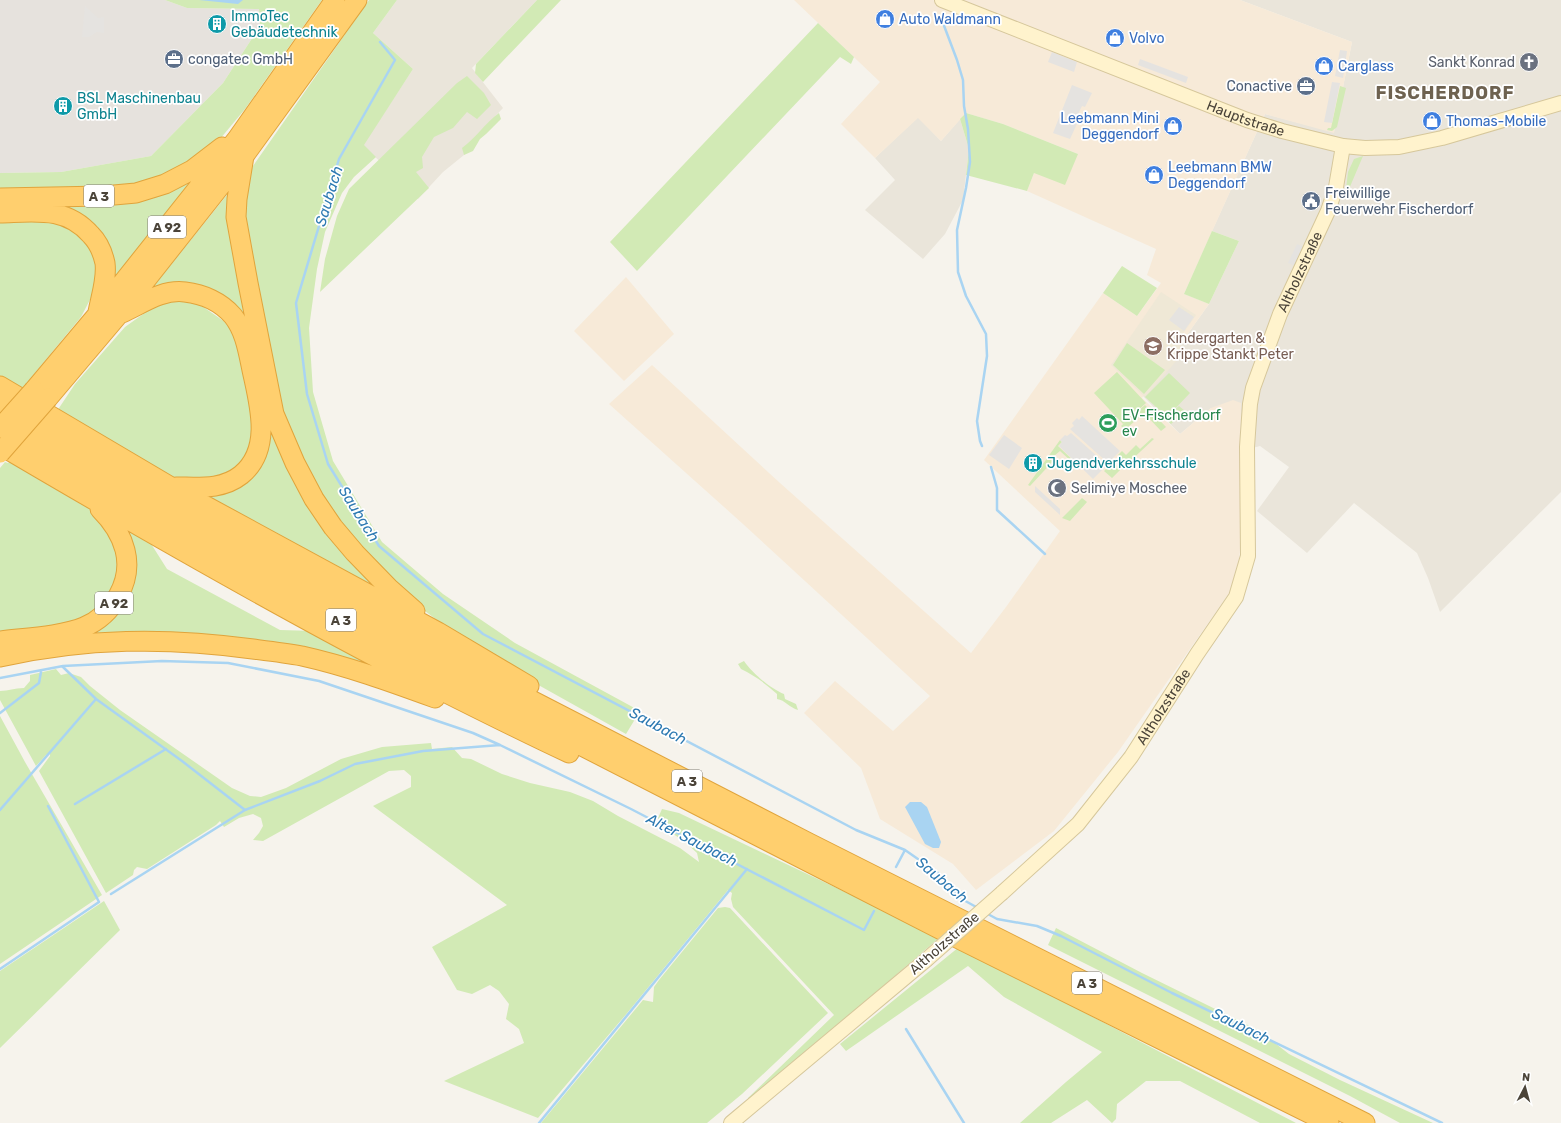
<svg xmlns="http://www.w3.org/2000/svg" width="1561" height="1123" viewBox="0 0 1561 1123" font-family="Rubik,sans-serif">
  <rect width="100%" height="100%" fill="#f6f3ec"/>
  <path fill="#eae5da" d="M397 0H537L472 68 503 108 473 140 464 155 443 172 418 199 363 145 413 69 373 33Z
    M1240 0H1561V492L1440 612 1428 578 1417 553 1354 503 1307 553 1257 511 1289 467 1260 446 1242 451 1211 408 1180 434 1143 396 1209 304 1239 241 1212 231 1265 114 1334 132 1352 42Z
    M918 117 941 141 960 119 969 149 963 200 945 234 923 259 865 210 895 180 875 158Z"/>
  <path fill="#f7ead8" d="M794 0H933L946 5 949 0H1240L1352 42 1334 133 1265 114 1184 294 1209 304 1142 398 1180 434 1211 408 1233 400 1241 403 1240 549 1239 566 1232 589 1118 752 1054 831 976 890 953 864 880 819 861 768 804 713 835 681 893 731 930 696 743 524 609 404 652 365 780 483 971 653 1006 607 1060 531 984 460 1103 293 1137 316 1161 283 1147 275 1156 249 1027 191 1034 173 1078 154 1003 124 966 113 941 141 918 118 875 158 841 124 880 82Z
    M626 277 674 334 624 381 574 331Z"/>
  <path fill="#e6e2dd" d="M0 0H165L187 8 259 9 260 26 223 83 151 156 61 172 0 173Z"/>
  <path fill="#efe8d6" d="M1161 292 1196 315 1177 342 1186 350 1145 397 1111 365Z"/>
  <path fill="#d2eab5" d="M165 0H322L245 109 215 145 185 168 129 189 0 194V173L61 172 151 156 223 83 260 26 259 9 187 8Z
    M369 0H397L373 33 413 69 364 145 376 157 354 177 342 193 325 232 317 269 309 328 313 392 333 461 382 542 443 594 515 643 640 711 626 734 506 667 463 640 408 598 327 509 282 413 248 257 243 190 253 166Z
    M537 0H561L483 82 475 73 476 64Z
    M818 23 854 57 851 64 840 57 637 271 610 242Z
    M467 76 484 93 491 105 477 119 467 112 453 128 434 137 422 157 423 168 416 172 429 188 320 292 325 259 337 216 349 189 457 83Z
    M1340 86 1346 88 1337 127 1332 131 1327 130 1328 128H1331Z
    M499 113 501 119 486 134 480 139 473 151 464 155 462 148C476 138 484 124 499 113Z
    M966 113 1003 124 1078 154 1065 185 1034 173 1027 191 966 175 969 149 960 119Z
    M1363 156 1349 189H1346L1348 172 1354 159Z
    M188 180 192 185 109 286 110 273 61 211 64 203Z
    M230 191 271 418 390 598 202 495 215 493 265 435 225 305 146 296Z
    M48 219 64 223 83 238 94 256 97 271 94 292 81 317 20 391 0 378V221Z
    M1212 231 1239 241 1209 304 1184 294Z
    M1122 266 1157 288 1137 316 1103 293Z
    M173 300 199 304 225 322 235 336 255 421 253 443 242 464 223 478 187 483 159 472 57 411 75 384 125 327 153 307Z
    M1127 343 1165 370 1144 394 1113 365Z
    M1117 372 1146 403 1123 424 1094 393Z
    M1169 373 1190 393 1172 412 1179 406 1185 411 1171 424 1166 419 1167 417 1145 397Z
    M1145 405 1166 427 1161 431 1144 413 1127 428 1124 429 1121 426Z
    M1152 438 1154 439 1127 464 1118 455 1122 451 1126 455 1136 445 1140 449Z
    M1060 440 1062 442 1058 446 1075 462 1073 463 1060 451 1054 456 1055 459 1030 486 1028 485Z
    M13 459 85 503 105 522 118 549 117 581 104 605 77 623 0 634V468L5 462 8 463Z
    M1113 462 1121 469 1112 478 1104 471Z
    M1082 498 1087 502 1070 521 1062 518Z
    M118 523 148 539 167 569 280 630 314 631 406 681 354 664 58 637 125 590Z
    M744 661C752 673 771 689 784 694L785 699 796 704 798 710C790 708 785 700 777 699V694C766 684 754 675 741 669L738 664Z
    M56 669 61 675 69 673 81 677 90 686 120 710 232 788 250 796 261 797 286 788 341 759 382 747 431 743 432 749 452 747 462 758 471 759 502 774 530 783 570 792 593 801 618 816 680 848 699 862 697 853 685 842 663 827 658 818 662 809 679 813 940 937 750 1101 748 1098 834 1015 733 907 731 899 732 893 728 890 628 1012 538 1118 444 1081 524 1043 519 1029 506 1019 509 1004 499 991 490 985 472 994 457 990 432 947 507 905 373 806 411 787V776L404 770 389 771 263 841 253 840 259 833 263 826 261 818 253 814 239 818 224 827 220 821 216 825 147 869 137 867 134 870 133 875 106 893 39 771 50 756V753L46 755 36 766 0 700V691C9 691 14 688 24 688L30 681V675Z
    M0 716 25 762 102 895 0 964Z
    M104 901 120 930 0 1048V971Z
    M725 907 730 908 828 1013 742 1094 707 1123H541L643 1000 653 1002 654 987 659 980 718 908Z
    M1056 928 1142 973 1258 1030 1289 1054 1340 1080 1433 1123H1400L1350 1096 1048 945Z
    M959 947 1296 1123H1260L1180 1081H1146L1117 1104 1116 1119 1112 1123 1087 1100 1051 1123H1020L1066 1082 1102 1052 1004 997 968 966 846 1051 840 1044Z"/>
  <path fill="#e5e3e0" d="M85 6 98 18 104 17V33L97 32 89 37H82Z
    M1340 50 1347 51 1343 78 1335 76Z
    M1052 52 1077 62 1074 72 1048 62Z
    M1140 59 1188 77 1186 83 1138 65Z
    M1332 82 1340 83 1332 123 1324 122Z
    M1072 85 1092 93 1085 107 1082 106 1078 114 1081 115 1070 139 1053 133Z
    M1297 244 1304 247 1296 266 1288 263Z
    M1179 307 1194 317 1184 331 1169 320Z
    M1082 416 1120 451 1108 463 1070 429 1074 426 1072 423 1077 418 1079 420Z
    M1071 433 1107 465 1093 479 1059 446 1062 442 1060 440 1065 435 1067 436Z
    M1004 435 1022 448 1009 469 989 455Z
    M1035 486 1060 509V515L1035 492Z"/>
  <path fill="#a9d4f2" d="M199 0H243L238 4Z
    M910 802H921L927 807 941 842 939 848H933L925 844 905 807Z"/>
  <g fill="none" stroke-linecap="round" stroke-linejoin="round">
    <path stroke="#a9d4f2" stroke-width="2.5" d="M943 23 957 60 963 80 964 106 968 129 970 162 966 188 957 230 958 272 966 296 986 334 987 356 977 421 980 441 982 446
      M380 42 395 60 339 159 296 303 307 394 328 464 379 546 483 634 856 830 905 850 938 873 960 898 978 908
      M991 467 997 488V510L1045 554
      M63 667 96 699 182 761 245 810
      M0 678 63 666 162 661 228 663 319 681 473 733 500 745 631 809 864 930 874 911
      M0 713 39 683 41 672
      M75 804 166 749
      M0 810 96 699
      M896 867 905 850
      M111 894 245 810 320 781 355 764 423 751 500 745
      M986 913 997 919 1037 926 1061 936 1172 993 1442 1123
      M0 969 99 902 48 806
      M906 1029 964 1123
      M539 1123 747 869"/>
    <g stroke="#d6c79b" stroke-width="16">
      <g id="secondary">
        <path id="s1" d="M942 0 1247 120 1282 131 1343 146 1365 148 1399 147 1442 138 1561 103"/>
        <path id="s2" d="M1002 893 1078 824 1131 757 1197 654 1236 597 1248 556 1247 447 1250 404 1253 388 1280 314 1328 211 1336 187 1343 146"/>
        <path d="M731 1123 926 960"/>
      </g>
    </g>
    <g stroke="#e0a43c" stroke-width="21">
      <path id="highway" d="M244 156 237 199 236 217 248 283 274 414 295 463 314 499 333 527 355 553 389 588 415 611
        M0 198 103 196 136 193 165 184 192 170 222 147
        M0 213C35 212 66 206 91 235 98 242 103 254 105 263 107 279 101 296 98 312
        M122 313C142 304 162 289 185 292 203 294 221 302 233 316 245 331 248 351 252 370 259 403 273 449 241 475 222 490 199 487 176 487
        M0 386 171 487 438 632 529 686
        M34 390 97 315 237 139 335 0
        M48 398 119 314 244 156 357 0
        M0 406 131 483 370 616 461 664 809 843 1365 1123
        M2 427 122 497 361 631 453 680 963 941 1329 1123
        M0 445C129 521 259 596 391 665 450 695 509 725 569 753
        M0 641C24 638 63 636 84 627 113 615 133 581 125 550 121 534 111 520 100 509
        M0 657C86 638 167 637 253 649 269 651 286 653 302 656 347 666 391 682 435 698"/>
    </g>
    <use href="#secondary" stroke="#fff3cd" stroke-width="14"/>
    <use href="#highway" stroke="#ffcf6e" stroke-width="19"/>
    <g stroke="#d6c79b" stroke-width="16" stroke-linecap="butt">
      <path id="secondary-bridge" d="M926 960 1002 893"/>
    </g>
    <g stroke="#e0a43c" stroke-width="21" stroke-linecap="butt">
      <path id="highway-bridge" d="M0 428 34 390
        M0 453 48 398"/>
    </g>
    <use href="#secondary-bridge" stroke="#fff3cd" stroke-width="14"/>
    <use href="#highway-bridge" stroke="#ffcf6e" stroke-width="19"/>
  </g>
  <defs>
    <g id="shop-disc" transform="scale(1)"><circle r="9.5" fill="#3f7fe0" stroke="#fff"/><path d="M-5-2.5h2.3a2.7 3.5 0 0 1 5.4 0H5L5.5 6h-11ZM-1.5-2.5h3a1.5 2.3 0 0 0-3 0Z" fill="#fff"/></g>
    <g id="building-disc" transform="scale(1)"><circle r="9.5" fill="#0f9aa8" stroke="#fff"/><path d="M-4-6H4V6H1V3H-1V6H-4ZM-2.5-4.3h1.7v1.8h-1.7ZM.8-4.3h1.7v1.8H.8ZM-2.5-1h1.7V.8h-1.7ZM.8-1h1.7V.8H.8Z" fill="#fff"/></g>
    <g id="office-disc" transform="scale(1)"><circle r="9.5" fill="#5c6f8a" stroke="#fff"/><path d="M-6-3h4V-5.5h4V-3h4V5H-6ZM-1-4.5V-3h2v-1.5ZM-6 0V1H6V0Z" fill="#fff"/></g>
    <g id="church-disc" transform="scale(1)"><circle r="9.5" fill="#6b7280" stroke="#fff"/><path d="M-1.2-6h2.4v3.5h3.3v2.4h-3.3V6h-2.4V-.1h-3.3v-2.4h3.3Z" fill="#fff"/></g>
    <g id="civic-disc" transform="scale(1)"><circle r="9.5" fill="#5c6f8a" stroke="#fff"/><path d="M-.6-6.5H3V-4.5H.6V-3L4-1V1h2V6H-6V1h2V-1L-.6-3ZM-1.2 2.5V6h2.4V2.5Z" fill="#fff"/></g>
    <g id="school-disc" transform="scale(1)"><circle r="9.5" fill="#8d6e63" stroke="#fff"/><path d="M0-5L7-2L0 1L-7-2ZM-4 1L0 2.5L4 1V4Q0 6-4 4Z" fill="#fff"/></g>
    <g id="stadium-disc" transform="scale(1)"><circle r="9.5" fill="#2e9e5b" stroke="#fff"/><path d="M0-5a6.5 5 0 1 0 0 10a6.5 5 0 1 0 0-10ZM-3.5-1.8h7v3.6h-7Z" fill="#fff"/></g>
    <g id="mosque-disc" transform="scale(1)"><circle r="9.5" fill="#6b7280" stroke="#fff"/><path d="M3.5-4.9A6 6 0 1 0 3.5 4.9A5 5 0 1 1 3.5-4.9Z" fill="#fff"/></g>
  </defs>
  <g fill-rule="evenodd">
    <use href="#shop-disc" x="885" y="19"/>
    <use href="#building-disc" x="217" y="24"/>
    <use href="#shop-disc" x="1115" y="38"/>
    <use href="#office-disc" x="174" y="59"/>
    <use href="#church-disc" x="1529" y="62"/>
    <use href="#shop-disc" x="1324" y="66"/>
    <use href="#office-disc" x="1306" y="86"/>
    <use href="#building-disc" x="63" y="106"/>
    <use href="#shop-disc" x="1432" y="121"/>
    <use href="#shop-disc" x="1173" y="126"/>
    <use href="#shop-disc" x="1154" y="175"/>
    <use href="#civic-disc" x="1311" y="201"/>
    <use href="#school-disc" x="1153" y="346"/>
    <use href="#stadium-disc" x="1108" y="423"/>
    <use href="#building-disc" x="1033" y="463"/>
    <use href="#mosque-disc" x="1057" y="488"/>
  </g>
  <g text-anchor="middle" stroke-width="3.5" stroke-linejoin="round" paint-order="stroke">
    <g fill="#fff" stroke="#817c74" stroke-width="1">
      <rect x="84" y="185" width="30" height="22" rx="3"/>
      <rect x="148" y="216" width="38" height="22" rx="3"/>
      <rect x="95" y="592" width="38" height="22" rx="3"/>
      <rect x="326" y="609" width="30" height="22" rx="3"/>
      <rect x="672" y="770" width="30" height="22" rx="3"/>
      <rect x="1072" y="972" width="30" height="22" rx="3"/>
    </g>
    <g font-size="13" font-weight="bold" fill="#4b4439">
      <text x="99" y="201">A 3</text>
      <text x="167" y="232">A 92</text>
      <text x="114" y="608">A 92</text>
      <text x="341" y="625">A 3</text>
      <text x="687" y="786">A 3</text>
      <text x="1087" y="988">A 3</text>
    </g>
    <g font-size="14" fill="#0d838f" stroke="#fff" text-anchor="start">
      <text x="231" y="21">ImmoTec<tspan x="231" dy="16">Gebäudetechnik</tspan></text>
      <text x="77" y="103">BSL Maschinenbau<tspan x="77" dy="16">GmbH</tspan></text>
      <text x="1047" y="468">Jugendverkehrsschule</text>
    </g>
    <g font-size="14" fill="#366cbe" stroke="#fff" text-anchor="start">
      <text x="899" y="24">Auto Waldmann</text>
      <text x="1129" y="43">Volvo</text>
      <text x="1338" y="71">Carglass</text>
      <text x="1159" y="123" text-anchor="end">Leebmann Mini<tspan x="1159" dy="16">Deggendorf</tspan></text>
      <text x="1446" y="126">Thomas-Mobile</text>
      <text x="1168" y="172">Leebmann BMW<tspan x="1168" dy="16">Deggendorf</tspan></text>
    </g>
    <g font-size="14" fill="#4e5e75" stroke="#fff" text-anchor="start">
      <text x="188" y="64">congatec GmbH</text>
      <text x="1292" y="91" text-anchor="end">Conactive</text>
      <text x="1325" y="198">Freiwillige<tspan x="1325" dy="16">Feuerwehr Fischerdorf</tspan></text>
    </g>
    <g font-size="14" fill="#5b616d" stroke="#fff" text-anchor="end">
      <text x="1515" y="67">Sankt Konrad</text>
      <text x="1071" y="493" text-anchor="start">Selimiye Moschee</text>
    </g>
    <g font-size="14" fill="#4b4439" stroke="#fff">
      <text dy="5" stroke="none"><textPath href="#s1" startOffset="326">Hauptstraße</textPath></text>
      <text dy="5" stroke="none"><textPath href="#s2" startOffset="716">Altholzstraße</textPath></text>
      <text dy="5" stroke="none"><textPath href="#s2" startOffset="248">Altholzstraße</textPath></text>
      <text transform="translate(944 943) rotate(-41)" y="5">Altholzstraße</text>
    </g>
    <g font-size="14" fill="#785e54" stroke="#fff" text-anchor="start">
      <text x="1167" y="343">Kindergarten &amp;<tspan x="1167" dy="16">Krippe Stankt Peter</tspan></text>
    </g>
    <g font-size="14" fill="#27864d" stroke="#fff" text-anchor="start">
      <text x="1122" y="420">EV-Fischerdorf<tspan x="1122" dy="16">ev</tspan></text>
    </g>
    <g font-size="15" font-style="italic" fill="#2e7ab2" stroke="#fff">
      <text transform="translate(329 196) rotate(-73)" y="5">Saubach</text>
      <text transform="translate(359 514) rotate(58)" y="5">Saubach</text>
      <text transform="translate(658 726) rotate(28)" y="5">Saubach</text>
      <text transform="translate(692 840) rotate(27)" y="5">Alter Saubach</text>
      <text transform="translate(942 880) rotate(40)" y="5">Saubach</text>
      <text transform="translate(1241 1026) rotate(26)" y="5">Saubach</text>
    </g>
    <g font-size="18" font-weight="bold" letter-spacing="1" fill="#6e6250" stroke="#fff">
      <text x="1445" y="99">FISCHERDORF</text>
    </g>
  </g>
  <g transform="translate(1525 1087) rotate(6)" stroke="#ffffff" stroke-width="3" paint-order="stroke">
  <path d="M0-3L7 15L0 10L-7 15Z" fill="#4b4439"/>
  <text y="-6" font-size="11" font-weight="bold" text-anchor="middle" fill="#4b4439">N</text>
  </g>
</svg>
